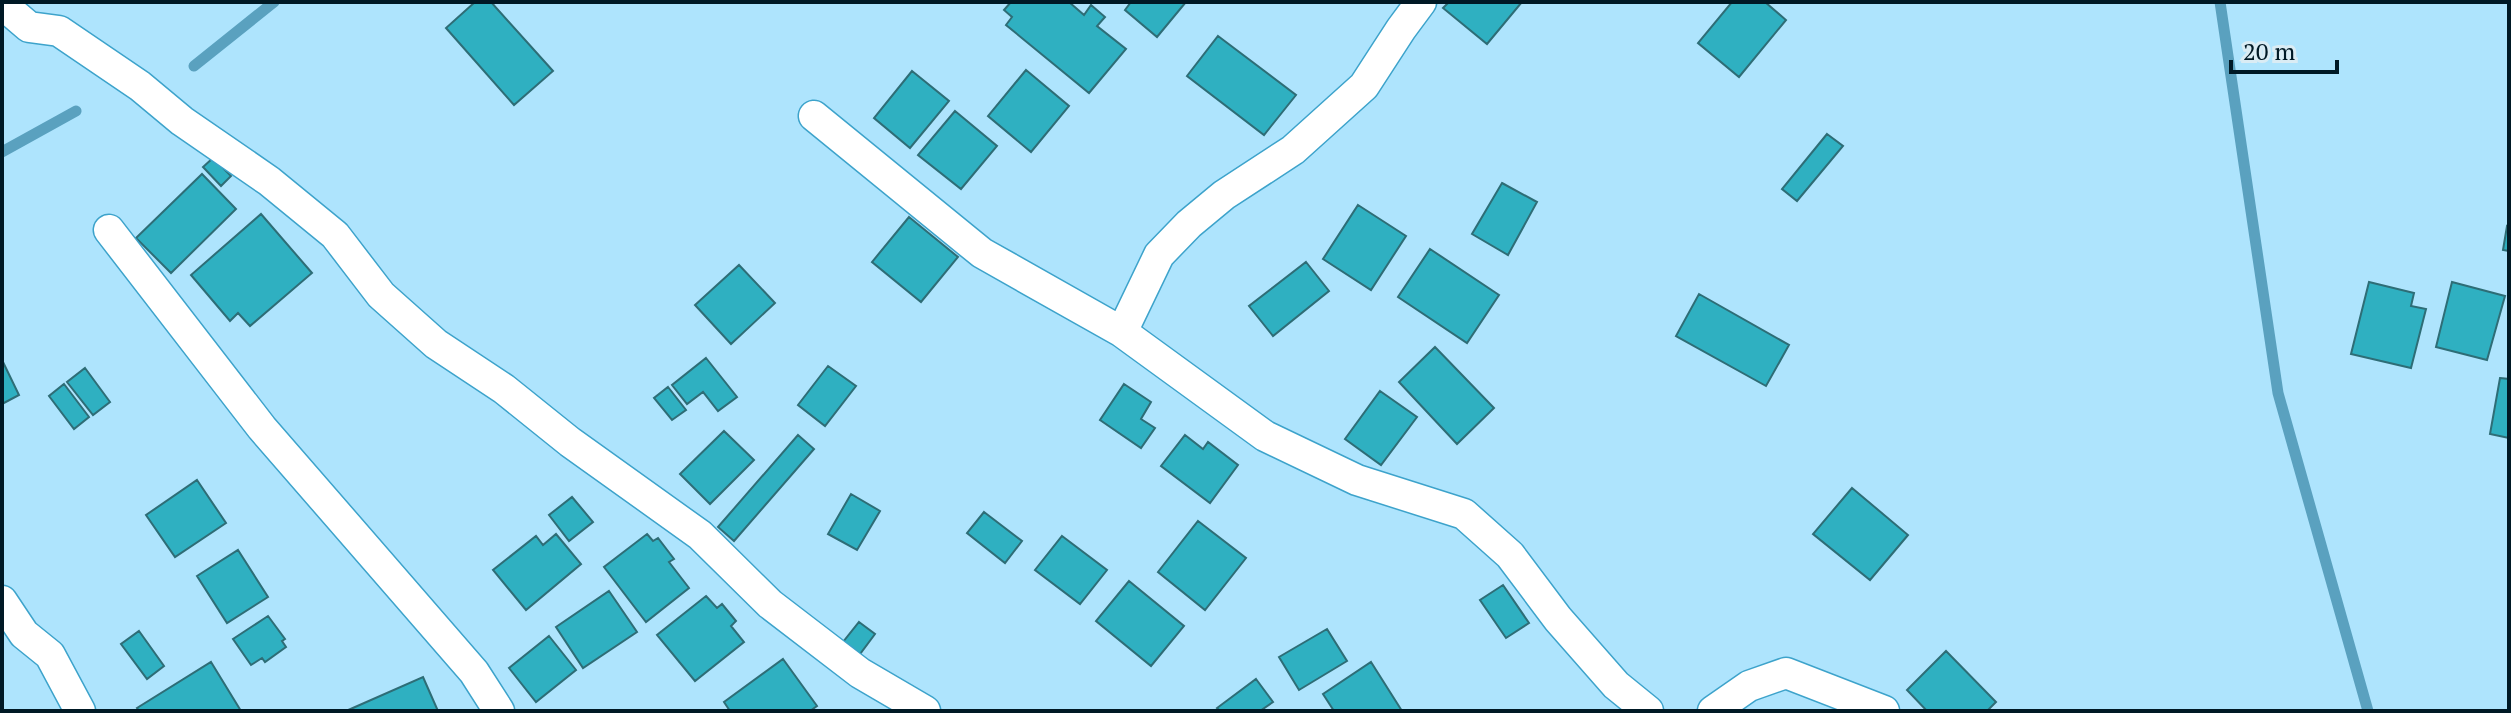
<svg xmlns="http://www.w3.org/2000/svg" width="2511" height="713" viewBox="0 0 2511 713" font-family="'PT Serif',serif">
  <rect width="100%" height="100%" fill="#aee4fd"/>
  <g fill="none" stroke-linecap="round" stroke-linejoin="round">
    <path stroke="#5aa1bf" stroke-width="11" d="M2220 2 2278 393 2368 711
      M194 66 274 2
      M2 152 76 111"/>
  </g>
  <path fill="#2fb0c1" stroke="#2e6d76" stroke-width="2" d="M475 2H491L553 71 514 105 446 28Z
    M1011 2H1069L1084 15 1091 5 1105 17 1097 26 1126 49 1089 93 1006 25 1012 17 1004 10Z
    M1131 2H1186L1157 37 1125 10Z
    M1449 2H1522L1487 44 1443 8Z
    M1732 2H1765L1786 20 1739 77 1698 43Z
    M1218 36 1296 95 1264 135 1187 76Z
    M1026 70 1069 106 1031 152 988 116Z
    M912 71 949 101 910 148 874 118Z
    M955 111 997 146 961 189 918 155Z
    M1827 134 1843 146 1797 201 1782 189Z
    M213 158 231 176 221 186 203 167Z
    M202 174 236 209 171 273 136 238Z
    M1502 183 1537 202 1508 255 1472 234Z
    M1358 205 1406 236 1371 290 1323 259Z
    M261 214 312 273 250 326 238 313 230 321 191 275Z
    M909 217 958 257 921 302 872 262Z
    M2507 226 2509 227V251L2503 250Z
    M1430 249 1499 295 1467 343 1398 297Z
    M1306 262 1329 291 1273 336 1249 306Z
    M739 265 775 303 731 344 695 305Z
    M2369 282 2414 293 2411 306 2426 309 2411 368 2351 354Z
    M2452 282 2505 296 2487 360 2436 347Z
    M1699 294 1789 345 1766 386 1676 336Z
    M1435 347 1494 408 1457 444 1399 382Z
    M706 358 737 397 718 411 703 392 687 404 672 385Z
    M3 362 19 395 2 404V363Z
    M828 366 856 386 825 426 798 405Z
    M85 368 110 402 93 415 67 382Z
    M2500 378 2509 379V438L2490 434Z
    M64 384 89 417 74 429 49 396Z
    M1124 384 1151 402 1141 419 1155 428 1141 448 1100 420Z
    M668 387 686 410 672 420 654 398Z
    M1380 391 1417 417 1381 465 1345 439Z
    M724 431 754 460 710 504 680 474Z
    M798 435 814 449 734 541 718 527Z
    M1185 435 1203 449 1208 442 1238 465 1210 503 1161 466Z
    M197 480 226 523 175 557 146 515Z
    M1852 488 1908 535 1870 580 1813 534Z
    M851 494 880 511 857 550 828 534Z
    M572 497 593 522 569 541 549 515Z
    M984 512 1022 541 1005 563 967 533Z
    M1198 521 1246 558 1205 610 1158 572Z
    M556 534 581 564 526 610 493 570 536 536 543 545Z
    M647 534 653 541 658 538 674 559 669 562 689 588 646 622 604 567Z
    M1062 536 1107 570 1080 604 1035 570Z
    M238 550 268 597 227 623 197 576Z
    M1129 581 1184 626 1151 666 1096 621Z
    M1503 585 1529 623 1506 638 1480 600Z
    M609 591 637 632 583 668 556 627Z
    M706 596 717 608 722 604 736 621 731 626 744 642 695 681 657 635Z
    M268 616 285 639 282 641 286 647 265 662 262 658 251 665 233 639Z
    M859 622 875 634 860 654 843 642Z
    M1327 629 1347 661 1299 690 1279 657Z
    M139 631 164 666 147 679 121 644Z
    M549 636 576 670 536 702 509 668Z
    M1946 651 1996 702 1987 711H1927L1907 690Z
    M783 659 817 706 810 711H730L724 702Z
    M211 662 241 711H139L137 708Z
    M1371 662 1402 711H1334L1323 694Z
    M423 677 438 711H346Z
    M1256 679 1273 702 1260 711H1220L1217 708Z"/>
  <g fill="none" stroke-linecap="round" stroke-linejoin="round">
    <g stroke="#3da3cb" stroke-width="33">
      <path id="street" d="M2 4 29 27 59 31 140 86 182 121 269 181 335 235 381 295 436 344 504 389 570 442 700 535 770 604 860 673 925 711
        M814 116 982 253 1122 332 1265 436 1357 480 1464 514 1510 555 1558 619 1616 685 1648 711
        M109 230 262 428 474 672 499 711
        M1122 332 1159 255 1189 224 1224 195 1293 150 1364 86 1401 29 1421 2
        M2 601 24 634 50 655 80 711
        M1713 711 1749 686 1786 673 1884 711"/>
    </g>
    <use href="#street" stroke="#fff" stroke-width="30"/>
  </g>
  <rect width="2511" height="713" fill="none" stroke="#001925" stroke-width="8"/>
  <path d="M2231 60v12h106v-12" fill="none" stroke="#001925" stroke-width="4"/>
  <text x="2243" y="60" font-size="24" fill="#001925" stroke="#daecf4" stroke-width="6" paint-order="stroke">20 m</text>
</svg>
